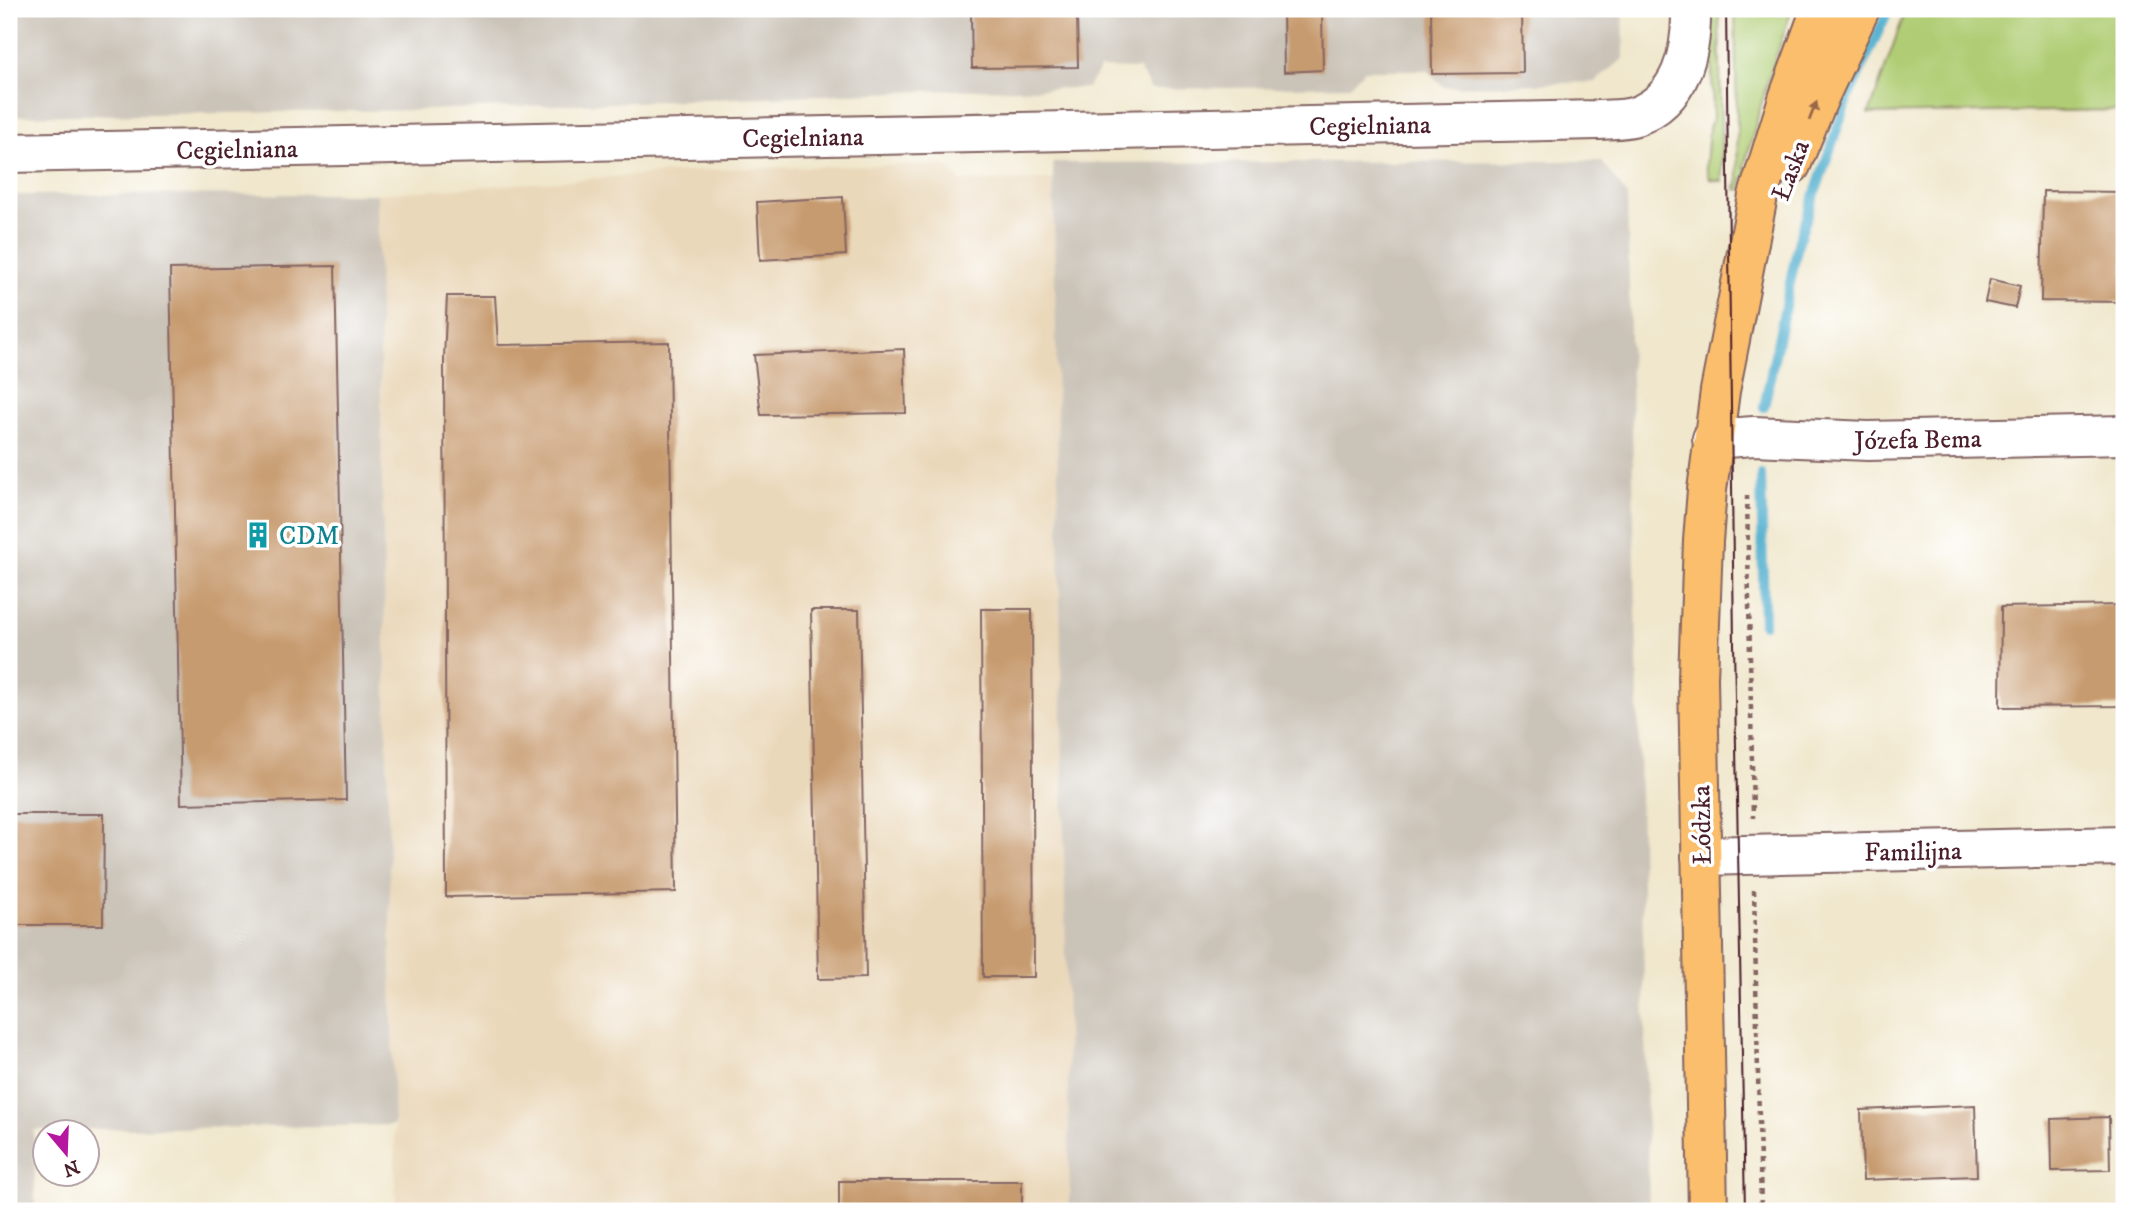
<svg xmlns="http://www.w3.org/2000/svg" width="2133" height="1220" viewBox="0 0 2133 1220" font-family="'IM FELL DW Pica',serif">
  <rect width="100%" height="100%" fill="#fff"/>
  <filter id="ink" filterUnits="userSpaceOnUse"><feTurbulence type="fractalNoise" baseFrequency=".0143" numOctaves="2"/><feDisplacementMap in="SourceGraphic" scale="14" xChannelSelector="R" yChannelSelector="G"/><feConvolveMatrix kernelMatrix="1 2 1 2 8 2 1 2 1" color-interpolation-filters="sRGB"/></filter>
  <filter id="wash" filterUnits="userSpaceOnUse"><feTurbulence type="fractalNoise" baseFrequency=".00686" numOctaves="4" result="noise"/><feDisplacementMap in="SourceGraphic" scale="28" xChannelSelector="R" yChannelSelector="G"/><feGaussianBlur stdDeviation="1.57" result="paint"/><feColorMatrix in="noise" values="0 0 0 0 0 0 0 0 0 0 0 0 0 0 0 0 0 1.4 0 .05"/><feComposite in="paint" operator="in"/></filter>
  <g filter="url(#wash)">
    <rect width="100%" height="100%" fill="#f0e7cc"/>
    <path fill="#ead8ba" d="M944 164 961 181 1053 180 1070 1211H396L377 194 726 169Z"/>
    <path fill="#cac3b8" d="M9 9H1623L1624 58 1595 82 1444 87 1427 70H1364L1349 86 1151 89 1139 69 1100 68 1087 88 949 90 426 110 9 116Z
      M1601 161 1627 195 1649 1211H1070L1053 163Z
      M377 194 394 1125 34 1130 35 1211H9V195Z"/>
    <path fill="#b0cd74" stroke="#7d7650" stroke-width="2" d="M1711 9H1719L1722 181 1710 179 1706 167 1709 128 1713 116Z
      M1735 9H1792L1768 80 1744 167 1747 169 1746 178 1742 179V187L1739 190 1736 189V185H1738Z
      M1906 9H2124V110L1869 114Z"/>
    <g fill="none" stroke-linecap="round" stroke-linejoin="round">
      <path stroke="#50aece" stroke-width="10" d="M1764 407 1799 240 1847 100 1889 9
        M1761 474 1764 624"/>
    </g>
    <g id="blocks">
      <path fill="#c79b6f" d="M1283 9H1322L1323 70 1284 72Z
        M1431 9H1522L1523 73 1432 74Z
        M1077 13 1078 67 972 68 971 14Z
        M2043 191 2124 192V302L2041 301Z
        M843 197 846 255 760 260 757 202Z
        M335 266 346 800 181 804 170 269Z
        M1990 279 2020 286 2015 308 1985 302Z
        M447 296H495L498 345 669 342 676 892 446 897 444 358Z
        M904 349 906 413 761 415 754 355Z
        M2124 605V706L2000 707 2001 607Z
        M981 609H1032L1034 977H983Z
        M811 610H859L866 978 818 979Z
        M9 814H104L103 925H9Z
        M1975 1105 1977 1176 1863 1180 1861 1110Z
        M2109 1117 2110 1170 2052 1171 2051 1119Z
        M839 1181H1022V1211H839Z"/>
    </g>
  </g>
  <g filter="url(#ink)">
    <use href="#blocks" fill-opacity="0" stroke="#846563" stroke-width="2"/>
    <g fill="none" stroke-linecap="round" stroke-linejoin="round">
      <g stroke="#846563" stroke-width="42">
        <path id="minor" d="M9 153 1598 120C1610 119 1625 120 1636 116 1681 100 1692 52 1691 9
          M1712 439 1754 436 1868 441 2124 435
          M1701 856 2124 846"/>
      </g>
      <g stroke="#846563" stroke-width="42">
        <path id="major" d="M1791 165 1820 95 1860 9
          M1708 1211 1698 678 1703 541 1707 490 1720 391 1758 196 1789 96 1821 9"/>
      </g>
      <path stroke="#846563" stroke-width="4.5" stroke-dasharray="5 5" stroke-linecap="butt" d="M1747 495 1753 818
        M1754 890 1761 1211"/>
      <use href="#minor" stroke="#fff" stroke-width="38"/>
      <use href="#major" stroke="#fabe6d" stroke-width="38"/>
      <path stroke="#4a1f2b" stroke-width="2" d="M1726 9 1734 644 1745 1211"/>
    </g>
    <defs><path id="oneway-solid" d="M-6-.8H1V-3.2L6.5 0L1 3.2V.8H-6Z" transform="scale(1.75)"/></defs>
    <use fill="#996749" href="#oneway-solid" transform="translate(1813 111) rotate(-68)"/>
  </g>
  <defs>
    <g id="building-bare" transform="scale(2.1)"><path d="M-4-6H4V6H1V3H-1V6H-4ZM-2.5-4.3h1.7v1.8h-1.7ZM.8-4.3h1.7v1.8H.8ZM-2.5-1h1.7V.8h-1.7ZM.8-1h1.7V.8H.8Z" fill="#0f9aa8" stroke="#fff" stroke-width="2.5" paint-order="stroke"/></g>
  </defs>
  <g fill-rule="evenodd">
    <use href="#building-bare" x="258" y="535"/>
  </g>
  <g text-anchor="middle" stroke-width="7" stroke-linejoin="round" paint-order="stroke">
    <g font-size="26" fill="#4a1f2b" stroke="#fff">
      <text transform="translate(1370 125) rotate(-1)" y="9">Cegielniana</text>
      <text transform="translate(803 137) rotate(-1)" y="9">Cegielniana</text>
      <text transform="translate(237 149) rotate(-1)" y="9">Cegielniana</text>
      <text transform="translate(1790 170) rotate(-69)" y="9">Łaska</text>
      <text transform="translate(1918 439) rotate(-1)" y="9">Józefa Bema</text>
      <text transform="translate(1701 825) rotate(-91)" y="9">Łódzka</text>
      <text transform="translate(1913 851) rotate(-1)" y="9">Familijna</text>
    </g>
    <g font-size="26" fill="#0d838f" stroke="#fff" text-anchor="start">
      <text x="279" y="544">CDM</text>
    </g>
  </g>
  <rect width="2133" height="1220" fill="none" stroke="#fff" stroke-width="35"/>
  <g transform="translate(66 1153) rotate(161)"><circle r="33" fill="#ffffff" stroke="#b7a5aa" stroke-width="2"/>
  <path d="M0-5L12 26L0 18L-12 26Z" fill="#b5179e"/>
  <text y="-10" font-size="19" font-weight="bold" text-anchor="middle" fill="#4a1f2b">N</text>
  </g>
</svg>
